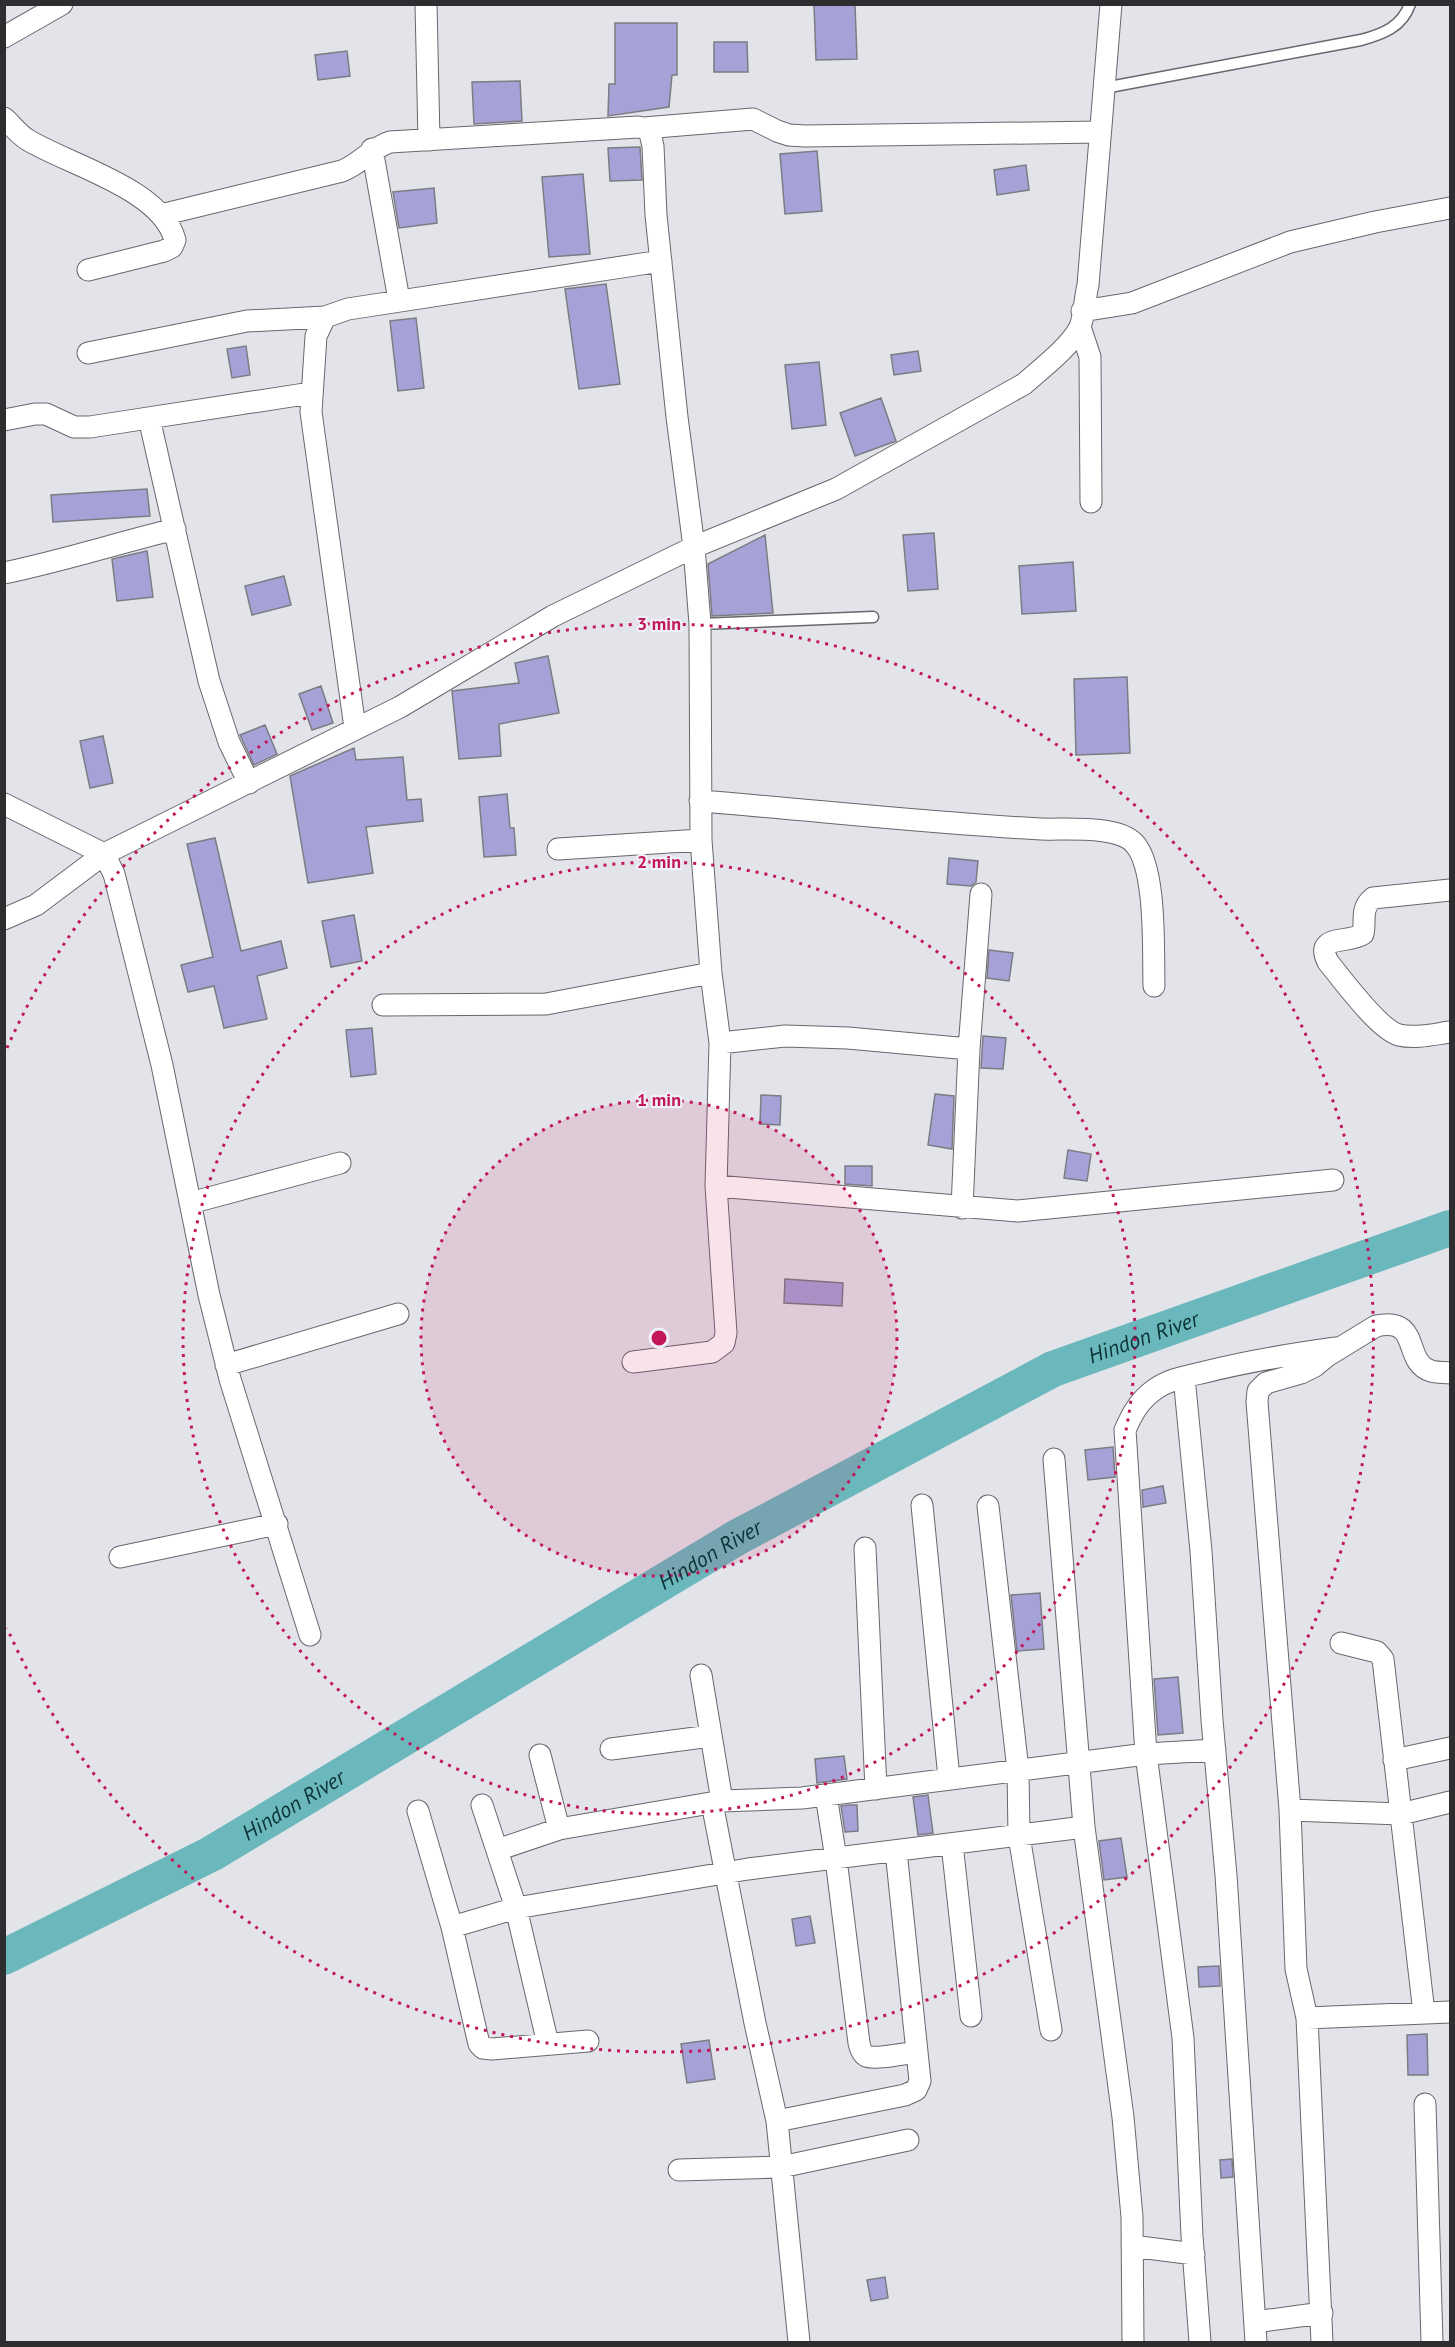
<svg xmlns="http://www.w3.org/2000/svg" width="1455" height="2347" viewBox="0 0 1455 2347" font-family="'PT Sans',sans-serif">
  <rect width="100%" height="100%" fill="#e3e3ea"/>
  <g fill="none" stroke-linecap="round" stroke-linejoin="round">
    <path stroke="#6bb8bc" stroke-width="36" id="s1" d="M4 1957 211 1854 736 1538 1053 1369 1450 1228"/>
  </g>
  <path fill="#a6a2d7" stroke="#7c7c83" stroke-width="1.5" d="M855 4 857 59 816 60 814 5Z
    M615 23H677V75H672L669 107 608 116 609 84H615Z
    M714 42H747L748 72H714Z
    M347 51 350 76 318 80 315 55Z
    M520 81 522 121 474 124 472 82Z
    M640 147 642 180 610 181 608 148Z
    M817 151 822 211 785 214 780 154Z
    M1026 165 1029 190 997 195 994 170Z
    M583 174 590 254 549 257 542 177Z
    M434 188 437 223 399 228 393 192Z
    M606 284 620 384 579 389 565 289Z
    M416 318 424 388 398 391 390 321Z
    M246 346 250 375 232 378 227 349Z
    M918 351 921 371 894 375 891 355Z
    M819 362 826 425 792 429 785 365Z
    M881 398 896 441 855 456 840 413Z
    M147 489 150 516 53 522 51 495Z
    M934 533 938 589 908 591 903 535Z
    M765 535 773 613 712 616 708 564Z
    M147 551 153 597 117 601 112 559Z
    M1073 562 1076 611 1022 614 1019 566Z
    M284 576 291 605 252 615 245 586Z
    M548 656 559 713 499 724 501 756 459 759 452 691 519 683 515 663Z
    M1127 677 1130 753 1076 755 1074 679Z
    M321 686 333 723 312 730 299 694Z
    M265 725 277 754 254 765 240 735Z
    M103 736 113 783 90 788 80 741Z
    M354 748 356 760 403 757 407 800 421 799 423 821 366 827 373 873 308 883 290 776Z
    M507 794 510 828H514L516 855 484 857 479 797Z
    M215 838 241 951 281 941 287 968 257 976 267 1019 224 1028 214 986 188 992 181 965 213 957 187 844Z
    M949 858 978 861 976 882 971 886 947 884Z
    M354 915 362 961 331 967 322 921Z
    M989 950 1013 953 1009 981 987 978Z
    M372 1028 376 1074 351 1077 346 1030Z
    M983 1036 1006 1038 1003 1069 981 1068Z
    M935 1094 954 1096 952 1149 928 1145Z
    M761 1095 781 1096 780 1125 760 1124Z
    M1068 1150 1091 1154 1087 1181 1064 1178Z
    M845 1166H872V1186L845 1184Z
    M785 1279 843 1283 842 1306 784 1303Z
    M1113 1447 1115 1477 1088 1480 1085 1450Z
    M1163 1486 1166 1503 1143 1507 1142 1490Z
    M1040 1593 1044 1649 1017 1651 1011 1595Z
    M1178 1677 1183 1733 1158 1735 1154 1679Z
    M844 1756 847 1779 817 1783 815 1759Z
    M928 1795 933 1833 918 1835 913 1797Z
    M850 1805H857L858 1831 845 1832 841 1806Z
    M1121 1838 1127 1877 1104 1880 1099 1841Z
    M810 1916 815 1943 796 1946 792 1919Z
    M1219 1966 1220 1986 1199 1987 1198 1967Z
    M1427 2034 1428 2075H1408L1407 2035Z
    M709 2040 715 2079 687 2083 681 2044Z
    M1232 2159 1233 2177 1221 2178 1220 2160Z
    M885 2277 888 2298 871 2301 867 2280Z"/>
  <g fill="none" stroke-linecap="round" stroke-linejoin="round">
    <g stroke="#67676d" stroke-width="13">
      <path id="service" d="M1104 88 1361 40C1383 34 1402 27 1410 4
        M700 624 873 617"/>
    </g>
    <g stroke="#67676d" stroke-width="23">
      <path id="minor" d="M426 4 429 140
        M4 37 62 4
        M4 118C12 125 19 135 28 140 69 165 162 189 175 240L172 247 164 251 88 270
        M644 128 753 119 777 131 789 135 805 136 1100 132
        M372 149 399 300
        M161 215 342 171C360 164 371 148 390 142L638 127 644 128 650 133 653 146 656 215 677 417 694 547 700 624 701 840 711 973 720 1043 716 1186 726 1333 724 1343 712 1352 633 1362
        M1082 311 1132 303 1290 242 1375 222 1450 208
        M1080 327 1090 357 1091 502
        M88 353 247 321 325 317
        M149 418 209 681 229 742 249 783
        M4 420 35 414H46L74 427H90L311 393
        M4 573C62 561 118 543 175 529
        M355 728 311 412 316 336 325 317 348 309 661 261
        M700 801C814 810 928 823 1041 829 1066 830 1117 825 1134 843 1157 867 1153 953 1154 986
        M4 804 104 854 114 874 162 1065 209 1295 230 1379 310 1635
        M558 849 701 840
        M1450 890 1373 898C1360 909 1366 919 1363 934 1348 944 1314 934 1328 962 1342 979 1379 1030 1399 1035 1415 1039 1435 1034 1450 1032
        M4 919 36 905 104 854 400 707 553 616 694 547 836 489 1024 384C1040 370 1071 346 1080 327 1084 317 1085 297 1088 285L1111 4
        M383 1005 546 1004 711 973
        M720 1043 785 1036 848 1038 969 1049
        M716 1186 1018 1211 1333 1180
        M190 1203 340 1163
        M962 1208 969 1049 981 894
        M226 1365 398 1314
        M1184 1377 1201 1551 1212 1720 1226 1875 1256 2342
        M1054 1459 1084 1827 1123 2117 1132 2217 1133 2342
        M922 1505 949 1778
        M988 1506 1018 1770 1019 1836 1051 2030
        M865 1548 876 1789
        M120 1557 277 1524
        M1341 1643 1377 1652 1383 1659 1424 2013
        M701 1675 722 1801
        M611 1749 711 1736
        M540 1755 559 1829
        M1394 1760 1450 1748
        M826 1795 836 1859 859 2043C860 2047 861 2053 866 2056 875 2060 906 2053 917 2052L896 1851
        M712 1803 755 2023 777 2121 799 2342
        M482 1805 516 1908 548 2044
        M1290 1810 1401 1814 1450 1802
        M418 1811 452 1927 479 2044 483 2048 492 2049 588 2041
        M952 1844 971 2016
        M497 1850 559 1829 722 1801 802 1798 1146 1754 1215 1750
        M452 1927 516 1908 748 1869 1084 1827
        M1307 2018 1450 2012
        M1425 2104 1432 2342
        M777 2121 905 2095 916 2090 920 2081 917 2052
        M679 2170 781 2167 908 2140
        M1132 2246 1194 2254
        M1255 2322 1322 2313
        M1200 2342 1192 2236 1183 2038 1146 1754 1125 1430C1132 1414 1139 1401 1154 1390 1169 1379 1188 1376 1205 1372 1249 1361 1292 1354 1336 1348
        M1322 2342 1307 2018 1296 1969 1290 1810 1257 1402 1258 1391 1266 1383 1301 1373 1315 1366 1327 1356 1376 1326C1422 1316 1402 1362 1431 1371 1437 1373 1445 1372 1450 1373"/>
    </g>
    <use href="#service" stroke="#fff" stroke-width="10"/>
    <use href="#minor" stroke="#fff" stroke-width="21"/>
  </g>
  <circle cx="659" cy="1338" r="238" fill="#c2185b" fill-opacity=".12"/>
  <g fill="none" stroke="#c2185b" stroke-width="3" stroke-dasharray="3 6">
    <circle cx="659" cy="1338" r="238"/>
    <circle cx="659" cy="1338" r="476"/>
    <path d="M7 1048A714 714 0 1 1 7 1628"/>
  </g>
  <g text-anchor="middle" stroke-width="4.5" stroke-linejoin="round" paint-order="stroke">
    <g font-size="22" font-style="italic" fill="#0c3335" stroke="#f0f0f8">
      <text dy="8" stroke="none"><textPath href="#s1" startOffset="1299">Hindon River</textPath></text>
      <text dy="8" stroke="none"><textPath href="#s1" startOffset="813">Hindon River</textPath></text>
      <text dy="8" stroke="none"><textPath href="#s1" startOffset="327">Hindon River</textPath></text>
    </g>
  </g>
  <circle cx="659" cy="1338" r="9" fill="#c2185b" stroke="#f0f0f8" stroke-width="3"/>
  <g font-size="18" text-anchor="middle" font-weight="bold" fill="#c2185b" stroke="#f0f0f8" stroke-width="4.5" stroke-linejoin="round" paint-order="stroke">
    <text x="659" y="630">3 min</text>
    <text x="659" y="868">2 min</text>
    <text x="659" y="1106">1 min</text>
  </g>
  <rect width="1455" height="2347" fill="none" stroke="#2e2e31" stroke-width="12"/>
</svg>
